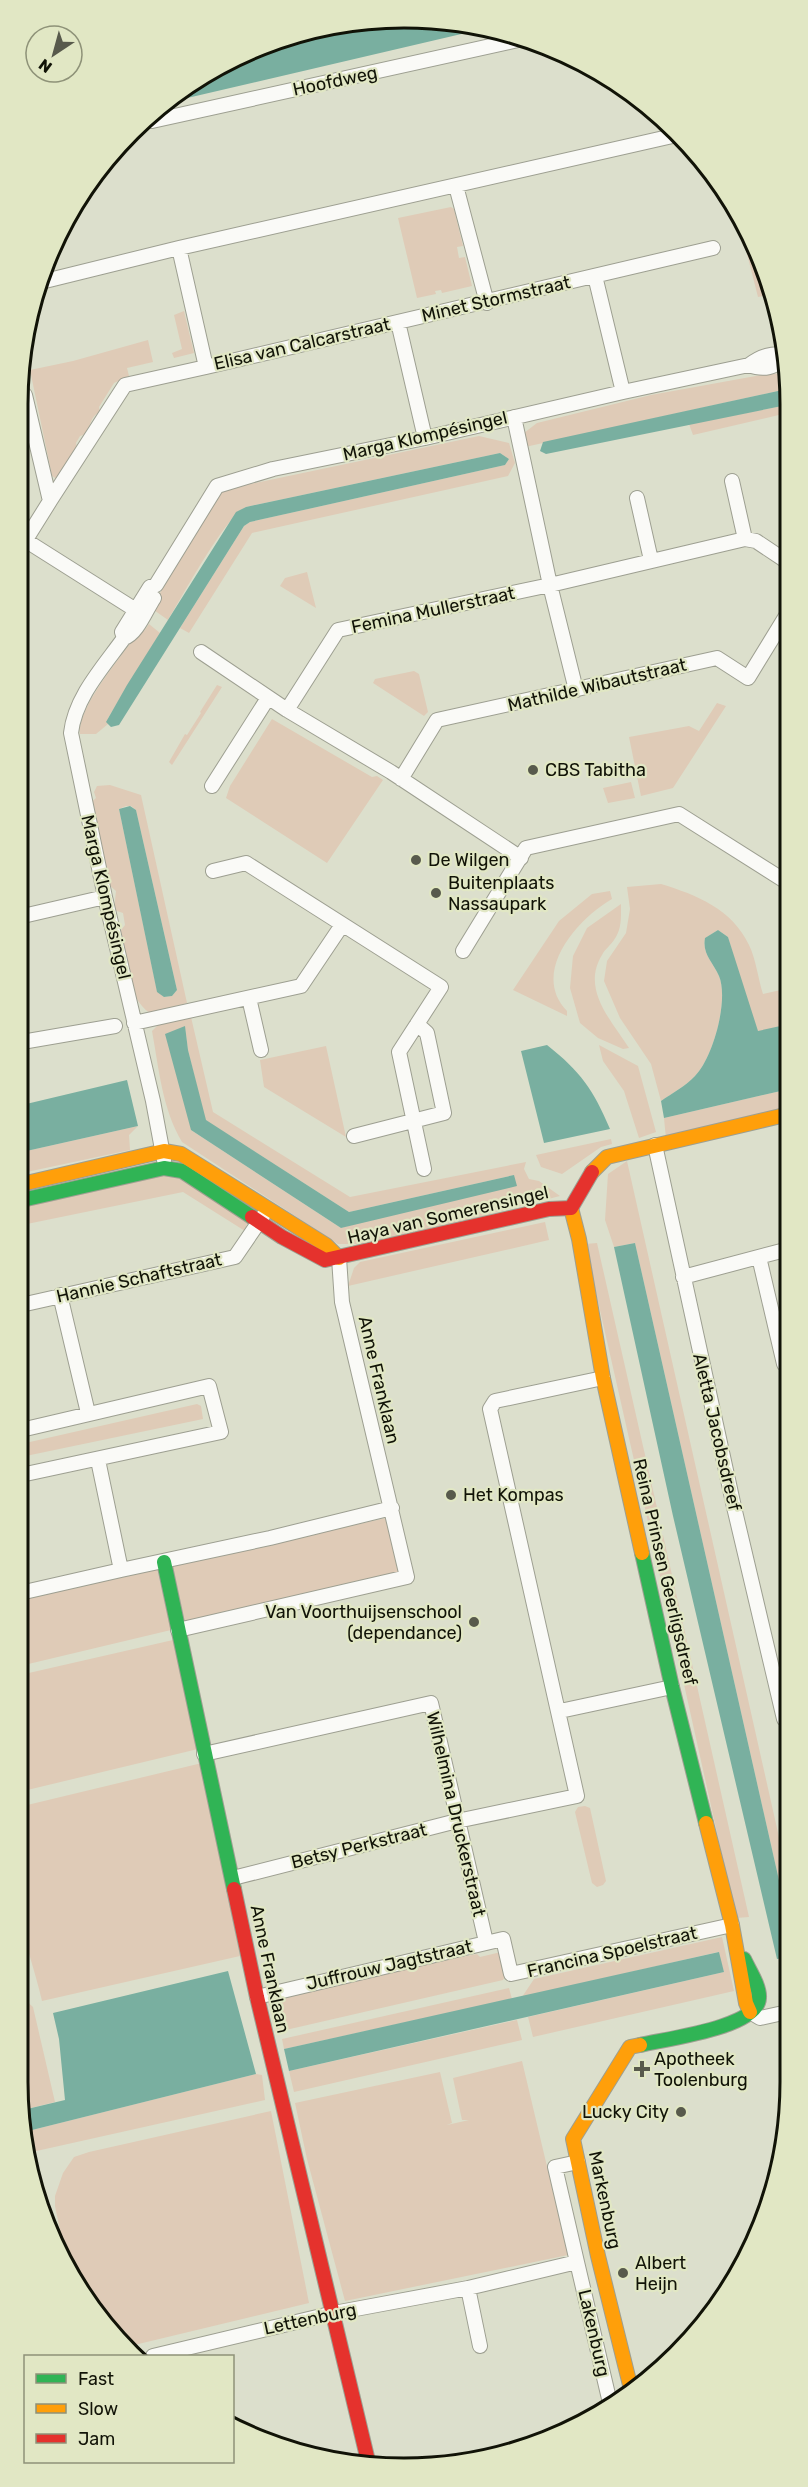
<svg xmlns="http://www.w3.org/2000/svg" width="808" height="2487" viewBox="0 0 808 2487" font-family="Rubik,sans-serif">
  <rect width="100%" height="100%" fill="#dcdfcc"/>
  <path fill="#dfcbb7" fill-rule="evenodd" d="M451 207 454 209 463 246 457 247 459 258 465 257 472 286 442 293 441 290 435 291 436 294 417 298 398 218Z
    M755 248 767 295 758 297 746 250Z
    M184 311 194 353 174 358 172 353 182 349 174 315Z
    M148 340 153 362 127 368 129 376 114 383 99 407 100 412C90 416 91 426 86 434L80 436 76 443 77 448 57 479 52 476 30 370 73 361Z
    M787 373V389L525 447 524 433 537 423 651 395 767 374Z
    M787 405V416L783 414 693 435 689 424Z
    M479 436 509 443 515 463 508 476 252 533 189 633 180 628 244 526 250 522 505 465 509 459 500 453 246 507C224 518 184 594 168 620L151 608 220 493 241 486Z
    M307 572 316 608 280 586 285 578Z
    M149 624 160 633 108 718V724L96 734H80C77 708 123 654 138 633L144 631Z
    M414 671 419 674 428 712 424 716 373 683 375 679Z
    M217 685 222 687 172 765 169 762 185 734 187 735 201 713 200 712Z
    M717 703 726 706 673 788 641 796 629 737 689 726 699 731Z
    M272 719 372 777 377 776 383 780 327 863 226 798 230 786Z
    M631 782 635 798 608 803 603 788Z
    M110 785 141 795 187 1003 150 1013C127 998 125 958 119 933L125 925 123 913 114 910 116 891 108 884 88 805 96 798 94 792 97 786ZM126 806H131L136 810 177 990 172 996 164 997 157 991 119 809Z
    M661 884C697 895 732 909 749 945 756 959 758 979 763 994L785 989V1025L758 1032 749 1010 728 937 718 930 705 938C702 954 713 962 719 976 729 1000 713 1058 695 1076 686 1086 672 1093 661 1101L651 1064 620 1018 604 981 607 961 626 933 630 909 627 887Z
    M610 891 612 899C577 919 530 973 567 1011V1016L513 990 559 921 592 894Z
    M621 904C621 917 622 929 614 940 611 945 605 949 602 955 581 989 611 1020 629 1048L623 1049 598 1038 580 1023 570 988 573 956 587 928Z
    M191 1017 213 1112 350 1197 526 1162 524 1169 529 1179 539 1181 560 1196 372 1244H338L182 1142C162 1108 159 1069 152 1031L158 1025ZM185 1027 188 1050 205 1120 349 1212 514 1175 341 1228 191 1130Z
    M599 1045 638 1066 656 1132 639 1138 624 1091 603 1061Z
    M326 1046 346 1137 264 1087 260 1060Z
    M785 1090V1110L666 1139 664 1118Z
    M138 1126 129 1135 130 1150 22 1173V1152Z
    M611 1139 612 1144 601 1147 562 1174 541 1167 536 1155Z
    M627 1161 783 1855V1898L635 1243 614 1247 605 1220 608 1174Z
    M161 1175 178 1178 248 1220 245 1231 183 1192 22 1225V1207Z
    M545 1222 549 1240 348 1286 354 1268 360 1262Z
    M597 1243 660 1521 648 1522 585 1244Z
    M197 1404 201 1406 203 1419 21 1457V1444Z
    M386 1518 398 1572 185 1621 172 1565Z
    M663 1535 749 1917 736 1918 651 1536Z
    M157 1569 171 1630 20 1666V1598Z
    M173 1640 198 1749 19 1792 20 1675Z
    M202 1763 240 1956 42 2001C35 1970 24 1942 19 1910 15 1881 19 1838 19 1807Z
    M585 1806 590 1808 606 1881 603 1885 597 1887 592 1883 575 1812 578 1807Z
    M722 1937 734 1991 533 2037 528 2017 724 1972 718 1952 522 1997 534 1979Z
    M501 1952 506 1974 503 1980 277 2032 268 2001 406 1968 477 1954 480 1957Z
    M509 1988 512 1999 284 2049 282 2039Z
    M22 1997 33 2007 55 2102 23 2110 18 2083V1998Z
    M517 2020 522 2040 294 2092 289 2071Z
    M522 2061 568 2255 345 2301 307 2159 295 2103 440 2072 452 2123 447 2125 469 2120H462L453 2078Z
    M256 2074 262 2075 265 2100 32 2152 28 2131Z
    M271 2111 309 2303 126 2347 114 2338 67 2263 55 2206V2196L63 2173 74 2157 89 2152Z"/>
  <path fill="#79afa0" d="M360 25H480L487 28 170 102 190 83 289 42Z
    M787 389V405L546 454 540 451 543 442Z
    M500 453 509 459 505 465 250 522 244 526 119 725 111 727 106 722 127 685 236 512 246 507Z
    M130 806 136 810 177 990 172 996 164 997 157 992 119 809Z
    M718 930 728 937 758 1031 785 1025V1090L664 1118 661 1101C672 1093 686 1086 695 1076 713 1058 729 1000 719 976 713 962 702 954 705 938Z
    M185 1026 188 1050 206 1120 349 1212 514 1175 517 1186 341 1228 191 1130 165 1034Z
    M547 1045C581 1072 593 1089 610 1129L544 1143 521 1051Z
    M127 1080 138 1126 22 1152V1105Z
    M635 1243 783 1898V1958L777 1959 673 1516 614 1247Z
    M719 1952 724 1972 289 2071 284 2049Z
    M228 1971 256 2074 28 2131 23 2110 65 2100 59 2039 53 2013Z"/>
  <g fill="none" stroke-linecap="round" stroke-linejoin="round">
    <g stroke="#9d9f91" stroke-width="16">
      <path id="street" d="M152 121 518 40
        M456 186 487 303
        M179 248 206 367 713 248
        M595 276 623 392
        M45 281 179 248 677 135
        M398 322 425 438
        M749 365C759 357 774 351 787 356
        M514 417 550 585 576 690
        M732 481 745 539
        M637 498 651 560
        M50 501 125 385 206 367
        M25 540 142 614
        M25 541 50 501 25 395
        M154 598C146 610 137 634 124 638 104 666 75 697 71 733L105 897 153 1101 164 1160
        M124 638 122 632 150 587 156 585 217 486 273 469 425 438 623 392 749 365C765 371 773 367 787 358
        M201 652 287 710 391 772 521 858
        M287 710 338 630 550 585 745 539 756 541 786 561
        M401 779 437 720 717 658 748 678 786 616
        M212 786 268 698
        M213 871 246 863 441 987 399 1052 424 1169
        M23 916 105 897
        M463 951 526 848 679 814 785 881
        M249 998 261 1050
        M134 1023 301 986 342 925
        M22 1042 115 1026
        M354 1136 444 1113 427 1033 417 1024
        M655 1145 734 1507 784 1719
        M759 1257 784 1364
        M683 1277 785 1250
        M60 1295 88 1413
        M21 1305 235 1257 263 1216
        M21 1475 221 1432 209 1386 21 1430
        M121 1570 270 1538 392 1508
        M20 1593 121 1570 98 1460
        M178 1630 407 1577 342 1302 339 1258
        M560 1711 672 1687
        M204 1754 431 1703 486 1942
        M233 1878 457 1821 577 1796 490 1409 495 1401 603 1378
        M257 1997 503 1939 511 1974 732 1925
        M750 2012 760 2018 783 2013
        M577 2262 610 2403
        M468 2288 480 2346
        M153 2356 334 2313 468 2288 577 2262 555 2167 578 2162"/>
    </g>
    <g stroke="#9d9f91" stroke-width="16">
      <path id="fast" d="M22 1200 164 1168 182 1171 252 1217
        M642 1553 672 1687 706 1823
        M164 1562 234 1889
        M640 2045C664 2039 758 2028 759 1998 760 1986 749 1970 744 1959"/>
    </g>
    <g stroke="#9d9f91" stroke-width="16">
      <path id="slow" d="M592 1172 607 1157 785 1115
        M22 1184 164 1151 181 1154 326 1245 339 1258
        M571 1208 579 1239 603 1378 642 1553
        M706 1823 732 1925 746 2003 750 2012
        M632 2393 598 2256 573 2139 630 2047 640 2045"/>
    </g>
    <g stroke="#9d9f91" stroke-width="16">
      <path id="jam" d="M252 1217 282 1237 325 1260 549 1209 571 1208 592 1172
        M234 1889 257 1997 369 2465"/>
    </g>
    <use href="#street" stroke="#fafaf7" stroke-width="14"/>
    <use href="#fast" stroke="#30b455" stroke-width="14"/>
    <use href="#slow" stroke="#ff9f0a" stroke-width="14"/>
    <use href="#jam" stroke="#e5322d" stroke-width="14"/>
  </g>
  <g fill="#585a4c" stroke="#e1e7c4" stroke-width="2">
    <circle cx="533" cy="770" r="6"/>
    <circle cx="416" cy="860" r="6"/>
    <circle cx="436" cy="893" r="6"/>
    <circle cx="451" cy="1495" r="6"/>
    <circle cx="474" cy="1622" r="6"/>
    <path d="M639 2060h6v6h6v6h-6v6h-6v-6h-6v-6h6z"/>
    <circle cx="681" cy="2112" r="6"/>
    <circle cx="623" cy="2273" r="6"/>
  </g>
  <g text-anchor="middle" stroke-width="4.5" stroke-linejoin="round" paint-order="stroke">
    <g font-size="18" fill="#111307" stroke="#e1e7c4">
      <text transform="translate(335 81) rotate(-12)" y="6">Hoofdweg</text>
      <text transform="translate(496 299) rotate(-13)" y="6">Minet Stormstraat</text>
      <text transform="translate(302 344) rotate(-13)" y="6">Elisa van Calcarstraat</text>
      <text transform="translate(425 436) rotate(-13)" y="6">Marga Klompésingel</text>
      <text transform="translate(433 610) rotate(-12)" y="6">Femina Mullerstraat</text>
      <text transform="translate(597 685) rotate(-13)" y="6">Mathilde Wibautstraat</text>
      <text transform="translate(106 897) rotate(77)" y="6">Marga Klompésingel</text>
      <text transform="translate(448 1215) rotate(-13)" y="6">Haya van Somerensingel</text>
      <text transform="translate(139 1278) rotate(-13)" y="6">Hannie Schaftstraat</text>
      <text transform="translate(379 1380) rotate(77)" y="6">Anne Franklaan</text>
      <text transform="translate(717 1432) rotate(77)" y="6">Aletta Jacobsdreef</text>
      <text transform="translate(665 1572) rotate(77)" y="6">Reina Prinsen Geerligsdreef</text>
      <text transform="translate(456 1814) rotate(77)" y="6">Wilhelmina Druckerstraat</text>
      <text transform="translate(359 1846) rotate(-14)" y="6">Betsy Perkstraat</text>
      <text transform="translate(612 1952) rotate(-13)" y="6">Francina Spoelstraat</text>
      <text transform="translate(389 1965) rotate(-13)" y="6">Juffrouw Jagtstraat</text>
      <text transform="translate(270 1969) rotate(78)" y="6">Anne Franklaan</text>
      <text transform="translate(605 2200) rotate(78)" y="6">Markenburg</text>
      <text transform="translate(310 2319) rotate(-12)" y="6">Lettenburg</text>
      <text transform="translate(594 2333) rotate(77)" y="6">Lakenburg</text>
    </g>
    <g font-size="18" fill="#111307" stroke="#e1e7c4" text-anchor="start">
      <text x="545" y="776">CBS Tabitha</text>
      <text x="428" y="866">De Wilgen</text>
      <text x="448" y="889">Buitenplaats<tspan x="448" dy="21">Nassaupark</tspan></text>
      <text x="463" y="1501">Het Kompas</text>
      <text x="462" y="1618" text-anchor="end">Van Voorthuijsenschool<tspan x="462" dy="21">(dependance)</tspan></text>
      <text x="654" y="2065">Apotheek<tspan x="654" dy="21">Toolenburg</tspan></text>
      <text x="669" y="2118" text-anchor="end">Lucky City</text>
      <text x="635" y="2269">Albert<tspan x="635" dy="21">Heijn</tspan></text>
    </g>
  </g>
  <path d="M0 0H808V2487H0ZM404 28H404A376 376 0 0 1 780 404V2082A376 376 0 0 1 404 2458H404A376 376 0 0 1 28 2082V404A376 376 0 0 1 404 28Z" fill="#e1e7c4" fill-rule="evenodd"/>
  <path fill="none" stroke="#111307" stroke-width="3" d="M404 28H404A376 376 0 0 1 780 404V2082A376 376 0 0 1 404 2458H404A376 376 0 0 1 28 2082V404A376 376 0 0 1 404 28Z"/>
  <rect x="24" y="2355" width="210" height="108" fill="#e1e7c4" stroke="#8e9278" stroke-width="1.5"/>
  <rect x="36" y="2374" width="30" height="9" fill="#30b455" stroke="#8e9278" stroke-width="1.5"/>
  <text x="78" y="2385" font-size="18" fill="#111307">Fast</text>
  <rect x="36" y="2404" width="30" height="9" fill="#ff9f0a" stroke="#8e9278" stroke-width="1.5"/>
  <text x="78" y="2415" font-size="18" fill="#111307">Slow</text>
  <rect x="36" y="2434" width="30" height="9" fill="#e5322d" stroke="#8e9278" stroke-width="1.5"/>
  <text x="78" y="2445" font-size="18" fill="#111307">Jam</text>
  <g transform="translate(54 54) rotate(216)"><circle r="28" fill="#e1e7c4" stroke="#8e9278" stroke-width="1.5"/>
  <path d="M0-4.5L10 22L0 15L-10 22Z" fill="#585a4c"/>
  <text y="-9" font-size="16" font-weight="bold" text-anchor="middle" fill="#111307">N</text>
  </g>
</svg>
